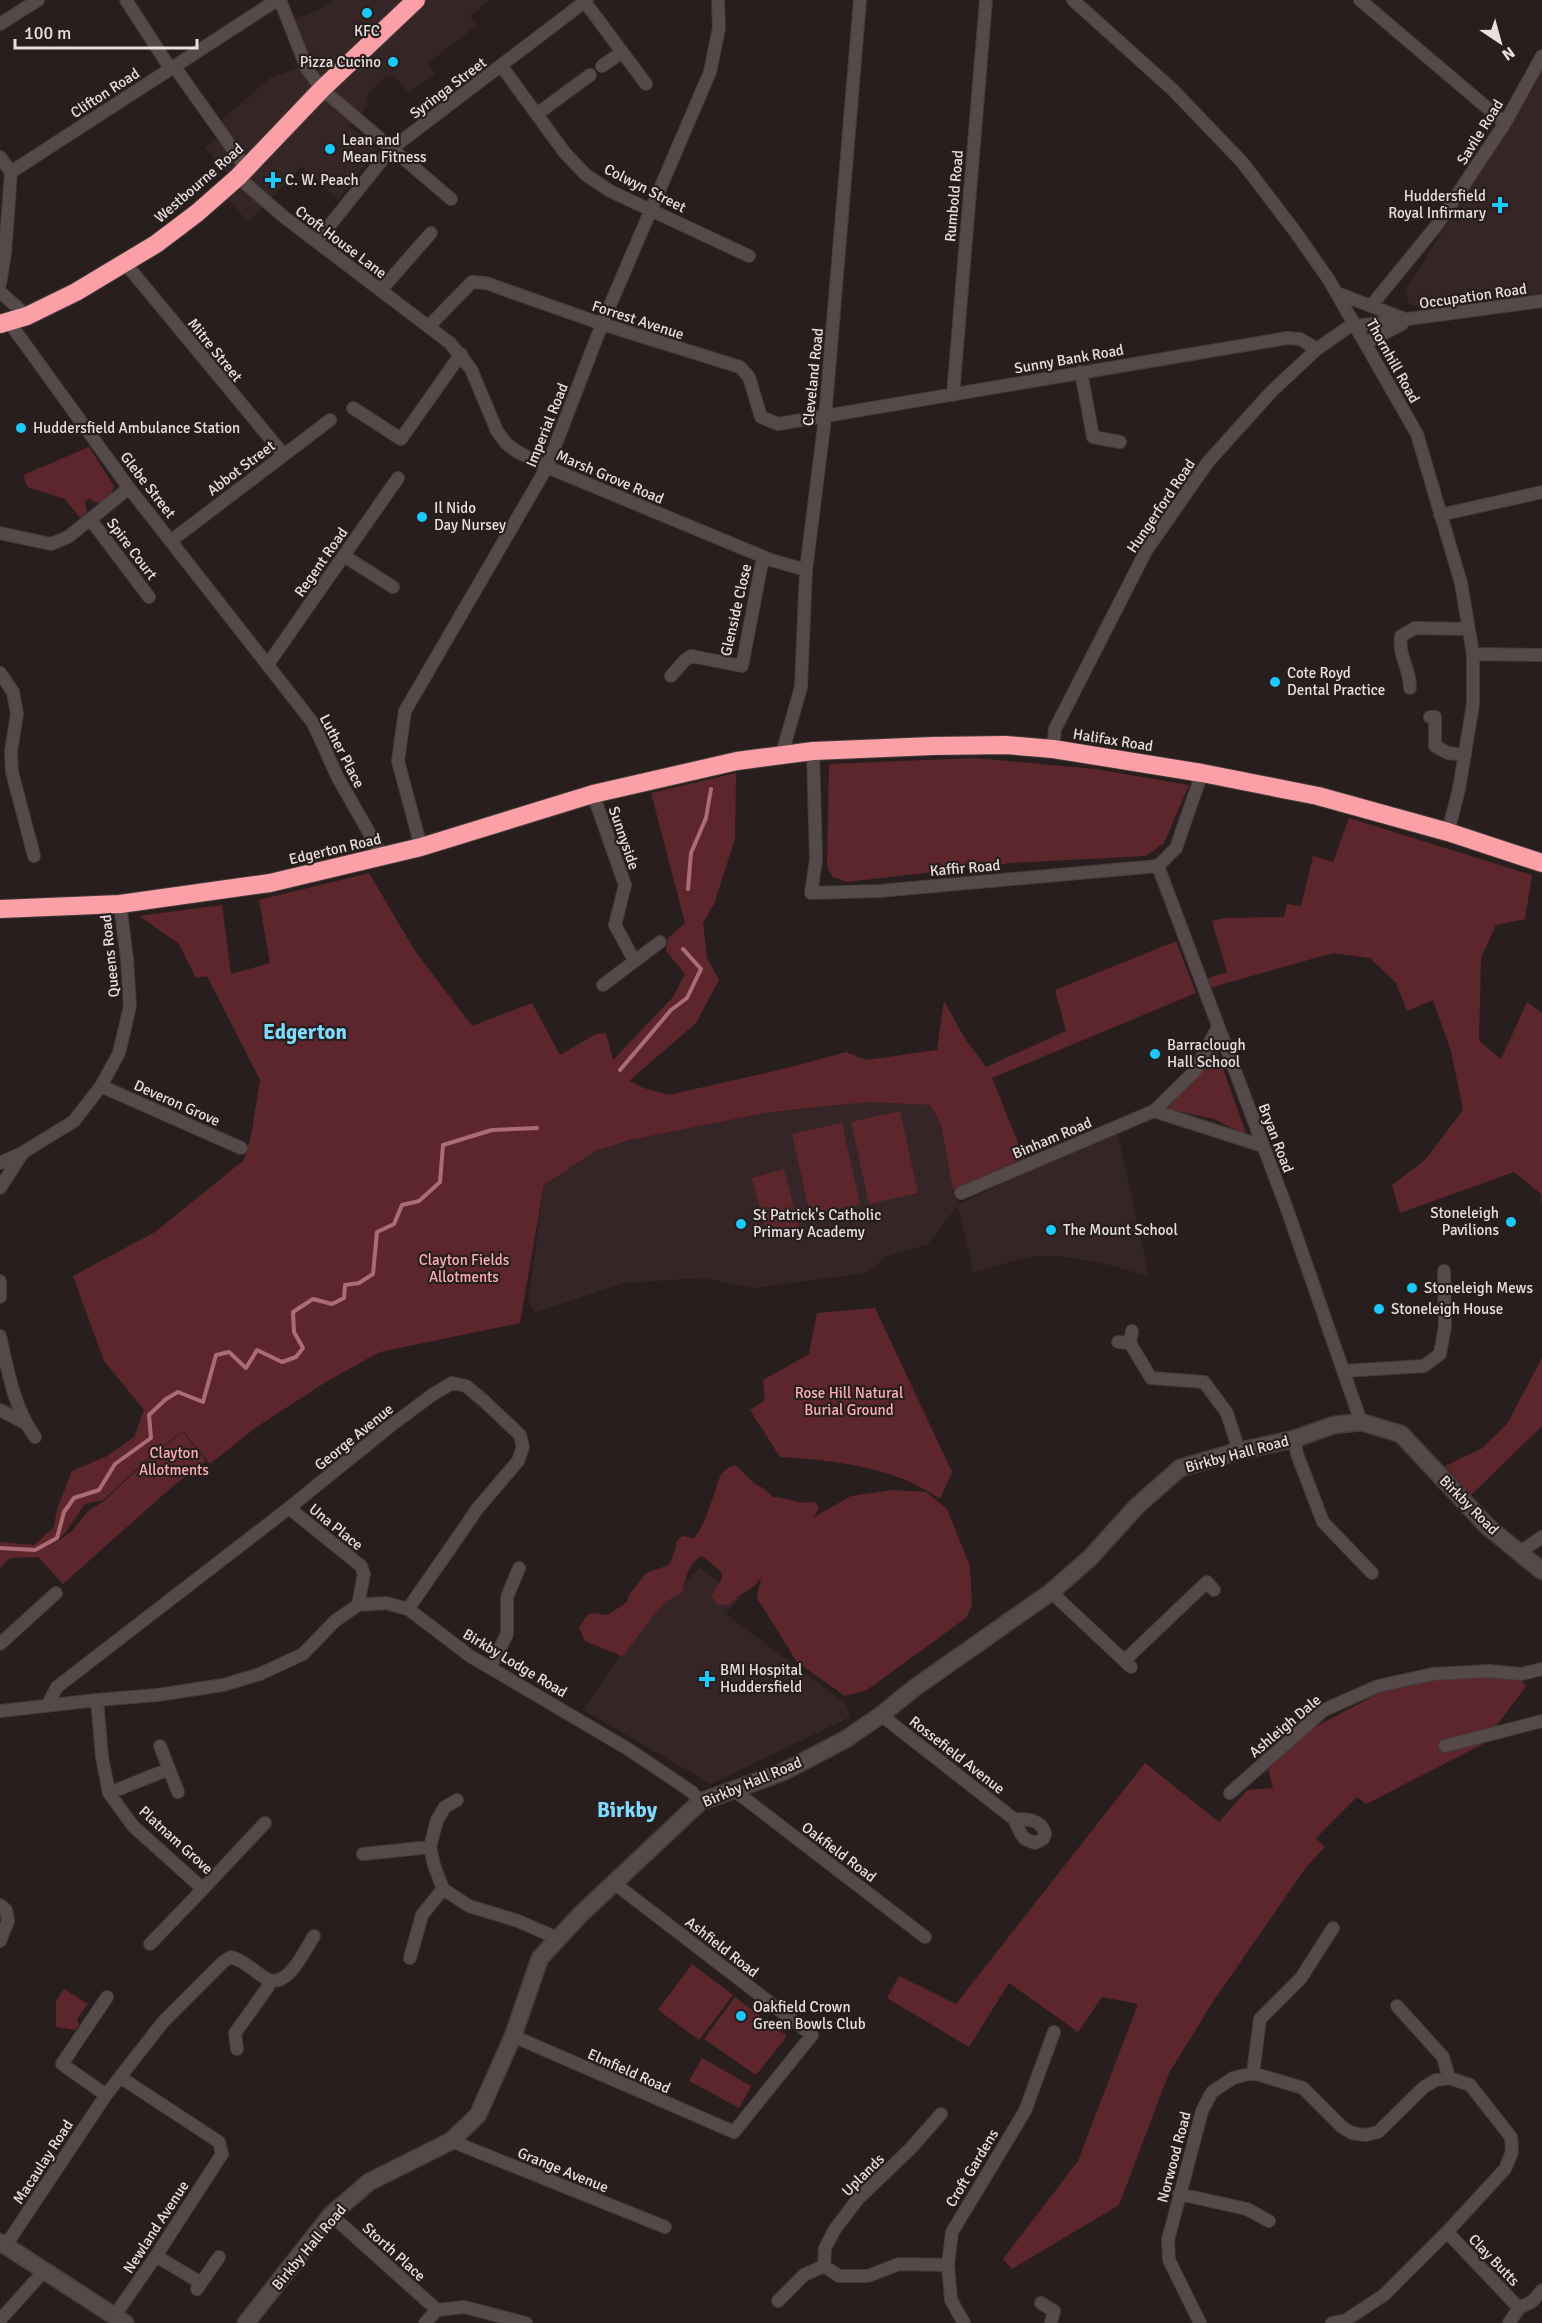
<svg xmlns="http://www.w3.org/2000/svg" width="1542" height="2323" viewBox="0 0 1542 2323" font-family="Signika,sans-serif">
  <rect width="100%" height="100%" fill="#281e1e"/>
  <path fill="#362526" d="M334 0H490L470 16 476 26 428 63 435 75 408 93 395 77 387 75 366 97 368 105 349 126 378 149 338 200 302 166 248 222 222 192 233 181 205 147 221 135 216 125 270 78 305 65 289 22 320 9Z
    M1542 66V294L1424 310 1408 303 1406 289 1512 121Z
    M870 1102 930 1105 941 1124 953 1190 958 1205 1029 1171 1118 1134 1149 1276 1097 1262 1058 1256H1033L973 1272 958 1205 928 1244 885 1257 867 1273 753 1288 703 1278 624 1283 536 1312 528 1303 544 1185 595 1151 630 1140 765 1113Z
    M699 1567 739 1598 726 1614 846 1704 850 1717 711 1784 583 1710 665 1588 677 1594Z"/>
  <path fill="#5d262c" d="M89 447 114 486 111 497 102 503 93 502 90 498 85 502 87 512 80 518 65 499 28 487 23 475Z
    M975 758 1095 769 1189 785 1164 843 1146 856 1011 863 847 882 833 877 827 867 829 764Z
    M736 773 735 839 714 904 703 923 707 958 719 980 696 1023 629 1081 644 1088 669 1095 787 1068 846 1052 866 1060 937 1050 944 1001 964 1037 986 1067 1066 1031 1055 990 1176 941 1196 993 992 1078 1024 1158 953 1190 941 1124 930 1105 870 1102 808 1108 765 1113 630 1140 595 1151 544 1185 520 1323 380 1352 329 1380 255 1428 210 1464 183 1431 155 1452 103 1500 85 1504 65 1533 51 1546 72 1531 88 1511 104 1501 156 1452 183 1432 206 1461 173 1486 63 1584 38 1557 10 1558 0 1568V1542L34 1545 54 1527 57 1509 72 1471 107 1456 134 1437 144 1410 104 1361 73 1276 155 1232 244 1160 251 1136 260 1080 207 976 196 978 179 944 139 916 222 905 231 974 270 963 259 900 369 873 415 951 472 1026 532 1003 560 1055 596 1034 606 1033 613 1060 673 997 685 974 666 951 668 938 685 923 651 793Z
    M1349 818 1532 875 1525 919 1496 925 1481 958 1479 1041 1501 1059 1527 1002 1542 1013V1206L1541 1194 1514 1172 1400 1213 1392 1185 1425 1160 1463 1110 1451 1051 1433 1000 1407 1011 1396 983 1370 958 1333 953 1209 988 1206 979 1227 972 1212 921 1225 918 1284 917 1287 904 1301 906 1313 856 1333 862Z
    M1215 1046 1247 1136 1214 1119 1167 1109 1199 1074Z
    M900 1111 918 1193 869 1204 851 1122Z
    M842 1123 860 1204 810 1215 792 1134Z
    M784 1169 800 1232 768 1240 752 1178Z
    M875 1308 952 1472 940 1499C895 1467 834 1460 780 1457L750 1410 765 1400 763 1380 809 1354 817 1313Z
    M1542 1358V1426L1471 1495 1445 1466 1481 1449 1507 1424Z
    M735 1465 756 1485 763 1488 773 1497C791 1498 798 1505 816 1502L819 1509 812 1518 851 1496 892 1490 926 1492 947 1509 970 1566 972 1605 966 1618 867 1690 845 1696 797 1662 757 1598 761 1577C757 1585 751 1589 743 1593 731 1600 735 1607 718 1604L712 1598V1594L722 1578V1574L719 1570 702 1556C689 1561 685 1581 682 1592 652 1607 644 1633 622 1656L585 1641 579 1628C590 1609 589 1613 608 1615L627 1602 629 1595 646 1573 669 1565 676 1548V1542L682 1536 694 1538C703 1528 709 1508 714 1495 719 1482 718 1470 735 1465Z
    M1517 1676 1526 1686 1483 1744 1366 1804 1357 1797 1316 1838 1325 1847 1307 1866 1214 2000 1169 2073 1119 2205 1012 2269 1003 2259 1078 2161 1138 2004 1102 1997 1078 2032 1009 1983 969 2047 887 1998 899 1976 956 2004 1145 1763 1219 1822 1247 1790 1273 1788 1268 1768 1313 1728 1383 1691 1437 1678Z
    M692 1964 733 1995 699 2040 658 2010Z
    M64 1989 88 2004 77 2019 79 2025 75 2030 56 2027V2001Z
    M735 1997 787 2036 756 2075 704 2039Z
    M702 2058 751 2086 739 2108 689 2081Z"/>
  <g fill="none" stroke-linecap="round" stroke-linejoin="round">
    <path stroke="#ad6c74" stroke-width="4" d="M688 889 691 853 706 818 711 789
      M620 1070 671 1010 687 998 701 969 683 949
      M0 1548 35 1550 57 1538 64 1512 74 1498 99 1490 115 1464 151 1438 149 1415 166 1399 178 1392 203 1402 216 1355 229 1352 246 1368 257 1350 282 1362 296 1357 303 1348 294 1332 293 1312 313 1299 332 1304 344 1298 345 1285 359 1283 373 1274 377 1232 394 1224 402 1205 419 1201 440 1182 443 1145 492 1130 537 1128"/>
    <g stroke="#443c3c" stroke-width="14">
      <path id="street" d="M126 0 170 68
        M280 0 307 69 322 89 451 199
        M1073 0 1173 90 1242 162 1294 230 1329 280 1417 434 1461 583 1473 654V704L1459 789 1448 832
        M1360 0 1505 123
        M585 2 646 84
        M0 24 38 0
        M174 66 247 169
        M602 66 622 52
        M502 67 565 153 586 175 610 191 749 256
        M537 114 590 75
        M0 157 11 172 5 253 0 284
        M11 172 277 0
        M238 177 284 217 450 343 471 369 497 431 506 443 516 451 547 467 771 560 806 570
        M317 241 391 149 587 0
        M125 263 283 454
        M381 290 431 233
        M0 292 27 316
        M1337 293 1405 319
        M1371 306 1437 225 1505 123 1542 56
        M9 322 129 488 313 723 338 778 383 857
        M429 326 472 282 486 283 602 324 740 367 749 377 761 417 778 424 1287 338 1300 339 1317 349
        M1357 328 1363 325 1542 301
        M1366 343 1402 324
        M1081 372 1093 437 1120 442
        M953 395 986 0
        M353 408 401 439 461 354
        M1440 515 1542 492
        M90 519 149 597
        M0 533 51 544 68 537 129 488
        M172 540 330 420
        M344 556 393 587
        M1473 654 1542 655
        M268 664 398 478
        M0 673 13 692 17 714 11 751 12 772 34 856
        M671 676 685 660 691 656 742 666 763 557
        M1410 688C1410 667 1398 657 1401 636L1415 628 1469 629
        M1430 717H1435V746L1448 753 1465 755
        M1053 749 1055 729 1146 551 1208 462 1272 391 1317 349 1354 323
        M813 751 816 860 811 893 879 891 1158 866 1176 848 1202 773
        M782 754 801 687 806 570 825 418 860 0
        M593 794 625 885 615 925 634 960
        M421 847 398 761 405 711 547 467 602 324 710 72 719 28 718 0
        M1158 866 1287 1209 1361 1422
        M603 985 660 942
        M101 1086 241 1148
        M1154 1111 1263 1146
        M0 1163 22 1153 74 1121 101 1086 119 1053 130 1006 127 959 120 904
        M0 1188 22 1154
        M961 1193 1154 1111 1195 1071 1218 1027
        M0 1281V1297
        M1132 1331 1130 1343 1151 1378 1204 1382 1227 1413 1239 1451
        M0 1336C8 1371 14 1408 35 1437
        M1118 1342 1130 1343
        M1343 1371 1424 1366 1440 1354 1445 1326 1444 1271
        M0 1410 25 1423
        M1294 1439 1297 1454 1323 1522 1372 1573
        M289 1508 361 1566 364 1574 358 1605
        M1520 1552 1542 1537
        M1051 1592 1131 1667
        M0 1644 56 1593
        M1125 1660 1207 1582 1214 1590
        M490 1668 507 1634V1597L519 1568
        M97 1700 102 1757 109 1793 133 1826 203 1889 265 1823
        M47 1706 57 1687 289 1508 389 1427 432 1395 452 1383 466 1386 484 1401 520 1435 523 1447 518 1461 478 1508 408 1609
        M0 1711 97 1700 157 1695 223 1685 260 1674 303 1654 335 1621 358 1605 386 1603 408 1609 470 1656 628 1749 692 1792 700 1802
        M881 1715 1014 1819C1027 1819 1042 1819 1045 1834L1043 1839 1035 1843 1025 1839 1021 1834 1014 1819
        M160 1746 169 1769
        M1445 1746 1542 1721
        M735 1791 925 1937
        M109 1793 169 1769 178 1792
        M1230 1793 1324 1710 1378 1686 1433 1674 1489 1671 1521 1674 1542 1669
        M457 1800 445 1807 437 1820 430 1847 434 1865 443 1889 469 1906 518 1921 557 1938
        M363 1854 430 1847
        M0 1905 6 1910 8 1921 0 1941
        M150 1944 203 1889
        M410 1958 422 1915 443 1889
        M1397 2006 1443 2057 1449 2078
        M513 2036 734 2132 812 2035 614 1883
        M237 2049 235 2033 268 1987 269 1980
        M1253 2073 1260 2019 1301 1978 1333 1928
        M106 2095 62 2064 107 1997
        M941 2114 911 2148 858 2199 835 2229 825 2248 824 2266 839 2276H868L899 2264 948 2265
        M451 2141 665 2227
        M1179 2194 1247 2209 1269 2221
        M331 2215 437 2310
        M1447 2232 1519 2308
        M6 2245 106 2095 163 2022 223 1962 231 1957C245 1961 255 1972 267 1979 287 1990 305 1950 314 1936
        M156 2256 201 2283
        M197 2289 219 2257
        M778 2301 804 2275 824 2266
        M1041 2303 1054 2311 1051 2323
        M115 2315 156 2256 222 2154 219 2142 120 2077
        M0 2320 45 2270
        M425 2323 437 2310 464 2307 526 2323
        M964 2323 951 2300 948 2265 952 2232 1025 2111 1054 2032
        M1200 2323 1169 2260 1168 2240 1202 2111 1212 2092 1233 2078 1253 2073 1303 2088 1342 2127 1352 2133 1366 2135 1378 2132 1424 2087 1436 2080 1449 2078 1470 2085 1511 2137 1512 2152 1505 2169 1447 2232 1384 2295 1346 2320 1332 2323
        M1509 2323 1519 2308 1533 2301 1542 2290"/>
    </g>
    <g stroke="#443c3c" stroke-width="19">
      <path id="secondary" d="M0 2242 125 2323
        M246 2323 331 2215 369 2182 451 2141 478 2115 513 2036 540 1958 581 1914 700 1802 783 1772 846 1739 881 1715 913 1689 1051 1592 1090 1558 1136 1507 1180 1468 1239 1451 1294 1439 1334 1425 1361 1422 1401 1434 1488 1527 1542 1571"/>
    </g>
    <g stroke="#443c3c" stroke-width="20">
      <path id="highway" d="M0 324 27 316 76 292 156 244 197 213 238 177 322 89 416 0
        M0 909 120 904 270 883 421 847 593 794 737 761 813 751 933 746 1006 745 1053 749 1202 773 1318 796 1448 832 1542 863"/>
    </g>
    <use href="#street" stroke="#55494a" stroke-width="12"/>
    <use href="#secondary" stroke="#55494a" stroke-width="16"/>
    <use href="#highway" stroke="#fba0a6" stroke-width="18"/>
  </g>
  <g fill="#1cc9fc" stroke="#281e1e" stroke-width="2">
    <circle cx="367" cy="13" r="6"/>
    <circle cx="393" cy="62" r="6"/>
    <circle cx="330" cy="149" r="6"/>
    <path d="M270 171h6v6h6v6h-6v6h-6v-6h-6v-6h6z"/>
    <path d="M1497 196h6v6h6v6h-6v6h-6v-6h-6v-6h6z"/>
    <circle cx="21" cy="428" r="6"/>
    <circle cx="422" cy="517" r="6"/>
    <circle cx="1275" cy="682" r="6"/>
    <circle cx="1155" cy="1054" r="6"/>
    <circle cx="1511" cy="1222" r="6"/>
    <circle cx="741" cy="1224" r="6"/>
    <circle cx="1051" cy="1230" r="6"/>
    <circle cx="1412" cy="1288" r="6"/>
    <circle cx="1379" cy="1309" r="6"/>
    <path d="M704 1670h6v6h6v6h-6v6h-6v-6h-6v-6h6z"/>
    <circle cx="741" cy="2016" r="6"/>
  </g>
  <g text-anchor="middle" stroke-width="4.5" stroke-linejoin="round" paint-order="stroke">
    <g font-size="15" fill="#e7dfe0" stroke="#281e1e" text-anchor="start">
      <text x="367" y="36" text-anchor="middle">KFC</text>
      <text x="381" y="67" text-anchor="end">Pizza Cucino</text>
      <text x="342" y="145">Lean and<tspan x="342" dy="17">Mean Fitness</tspan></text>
      <text x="285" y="185">C. W. Peach</text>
      <text x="1486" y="201" text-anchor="end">Huddersfield<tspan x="1486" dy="17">Royal Infirmary</tspan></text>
      <text x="33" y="433">Huddersfield Ambulance Station</text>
      <text x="434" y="513">Il Nido<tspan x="434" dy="17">Day Nursey</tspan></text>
      <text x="1287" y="678">Cote Royd<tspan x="1287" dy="17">Dental Practice</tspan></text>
      <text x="1167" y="1050">Barraclough<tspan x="1167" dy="17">Hall School</tspan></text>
      <text x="1499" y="1218" text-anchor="end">Stoneleigh<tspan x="1499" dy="17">Pavilions</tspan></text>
      <text x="753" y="1220">St Patrick's Catholic<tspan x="753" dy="17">Primary Academy</tspan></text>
      <text x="1063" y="1235">The Mount School</text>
      <text x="1424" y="1293">Stoneleigh Mews</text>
      <text x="1391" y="1314">Stoneleigh House</text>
      <text x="720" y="1675">BMI Hospital<tspan x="720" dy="17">Huddersfield</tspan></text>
      <text x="753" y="2012">Oakfield Crown<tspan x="753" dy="17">Green Bowls Club</tspan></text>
    </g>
    <g font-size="15" fill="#e7dfe0" stroke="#281e1e">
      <text transform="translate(448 88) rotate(-37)" y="5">Syringa Street</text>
      <text transform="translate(105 93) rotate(-33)" y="5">Clifton Road</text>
      <text transform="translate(1480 132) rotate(-58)" y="5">Savile Road</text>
      <text transform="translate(199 183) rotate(-41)" y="5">Westbourne Road</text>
      <text transform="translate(645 188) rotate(27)" y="5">Colwyn Street</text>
      <text transform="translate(954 196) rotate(-85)" y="5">Rumbold Road</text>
      <text transform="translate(341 242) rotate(37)" y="5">Croft House Lane</text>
      <text transform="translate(1473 296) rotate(-8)" y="5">Occupation Road</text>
      <text transform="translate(638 320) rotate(18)" y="5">Forrest Avenue</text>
      <text transform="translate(215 350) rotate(51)" y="5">Mitre Street</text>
      <text transform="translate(1069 359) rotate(-10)" y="5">Sunny Bank Road</text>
      <text transform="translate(1393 361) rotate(61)" y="5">Thornhill Road</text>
      <text transform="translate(813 377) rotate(-84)" y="5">Cleveland Road</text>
      <text transform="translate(547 425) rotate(-68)" y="5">Imperial Road</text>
      <text transform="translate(241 468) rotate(-37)" y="5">Abbot Street</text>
      <text transform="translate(610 477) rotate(23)" y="5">Marsh Grove Road</text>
      <text transform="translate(148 485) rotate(52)" y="5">Glebe Street</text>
      <text transform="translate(1161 506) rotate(-56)" y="5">Hungerford Road</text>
      <text transform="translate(132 549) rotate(53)" y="5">Spire Court</text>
      <text transform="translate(321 562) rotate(-55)" y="5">Regent Road</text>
      <text transform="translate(736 610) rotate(-77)" y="5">Glenside Close</text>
      <text transform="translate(1113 740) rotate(9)" y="5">Halifax Road</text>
      <text transform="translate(342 751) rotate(63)" y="5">Luther Place</text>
      <text transform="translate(624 838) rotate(71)" y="5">Sunnyside</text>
      <text transform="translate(335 849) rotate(-13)" y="5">Edgerton Road</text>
      <text transform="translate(965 868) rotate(-5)" y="5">Kaffir Road</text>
      <text transform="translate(110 956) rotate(-96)" y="5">Queens Road</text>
      <text transform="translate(177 1103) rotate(24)" y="5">Deveron Grove</text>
      <text transform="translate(1052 1138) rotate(-23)" y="5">Binham Road</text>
      <text transform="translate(1276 1138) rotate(69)" y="5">Bryan Road</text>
      <text transform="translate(354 1437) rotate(-39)" y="5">George Avenue</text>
      <text transform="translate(1237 1454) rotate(-15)" y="5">Birkby Hall Road</text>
      <text transform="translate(1469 1505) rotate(45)" y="5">Birkby Road</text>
      <text transform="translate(336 1527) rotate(39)" y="5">Una Place</text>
      <text transform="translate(515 1663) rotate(31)" y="5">Birkby Lodge Road</text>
      <text transform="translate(1285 1726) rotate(-40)" y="5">Ashleigh Dale</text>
      <text transform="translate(957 1755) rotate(38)" y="5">Rossefield Avenue</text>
      <text transform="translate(752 1782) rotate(-23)" y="5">Birkby Hall Road</text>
      <text transform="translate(176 1840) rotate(42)" y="5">Platnam Grove</text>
      <text transform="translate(839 1852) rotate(37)" y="5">Oakfield Road</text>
      <text transform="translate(722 1947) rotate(38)" y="5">Ashfield Road</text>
      <text transform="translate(629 2071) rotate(24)" y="5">Elmfield Road</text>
      <text transform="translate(1174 2157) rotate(-75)" y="5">Norwood Road</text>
      <text transform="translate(43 2162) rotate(-57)" y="5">Macaulay Road</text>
      <text transform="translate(972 2168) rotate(-59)" y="5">Croft Gardens</text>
      <text transform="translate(563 2170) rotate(22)" y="5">Grange Avenue</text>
      <text transform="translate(863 2175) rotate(-45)" y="5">Uplands</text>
      <text transform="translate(156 2227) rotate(-57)" y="5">Newland Avenue</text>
      <text transform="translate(309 2247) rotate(-50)" y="5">Birkby Hall Road</text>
      <text transform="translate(394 2252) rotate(42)" y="5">Storth Place</text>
      <text transform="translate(1494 2260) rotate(46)" y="5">Clay Butts</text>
    </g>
    <g font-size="15" fill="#fcaeb3" stroke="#281e1e">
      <text x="464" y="1265">Clayton Fields<tspan x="464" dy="17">Allotments</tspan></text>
      <text x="849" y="1398">Rose Hill Natural<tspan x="849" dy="17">Burial Ground</tspan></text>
      <text x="174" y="1458">Clayton<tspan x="174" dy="17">Allotments</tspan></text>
    </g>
    <g font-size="21" font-weight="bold" fill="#7fdafd" stroke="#281e1e">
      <text x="305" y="1039">Edgerton</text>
      <text x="627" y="1817">Birkby</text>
    </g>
  </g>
  <g transform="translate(1500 42) rotate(144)" stroke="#281e1e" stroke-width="4.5" paint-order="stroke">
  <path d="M0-4.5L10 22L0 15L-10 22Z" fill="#e7dfe0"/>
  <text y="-9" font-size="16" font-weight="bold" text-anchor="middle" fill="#e7dfe0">N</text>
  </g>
  <path d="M15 39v9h182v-9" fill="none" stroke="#e7dfe0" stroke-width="3"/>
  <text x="24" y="39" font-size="18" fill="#e7dfe0" stroke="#281e1e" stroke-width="4.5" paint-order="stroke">100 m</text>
</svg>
